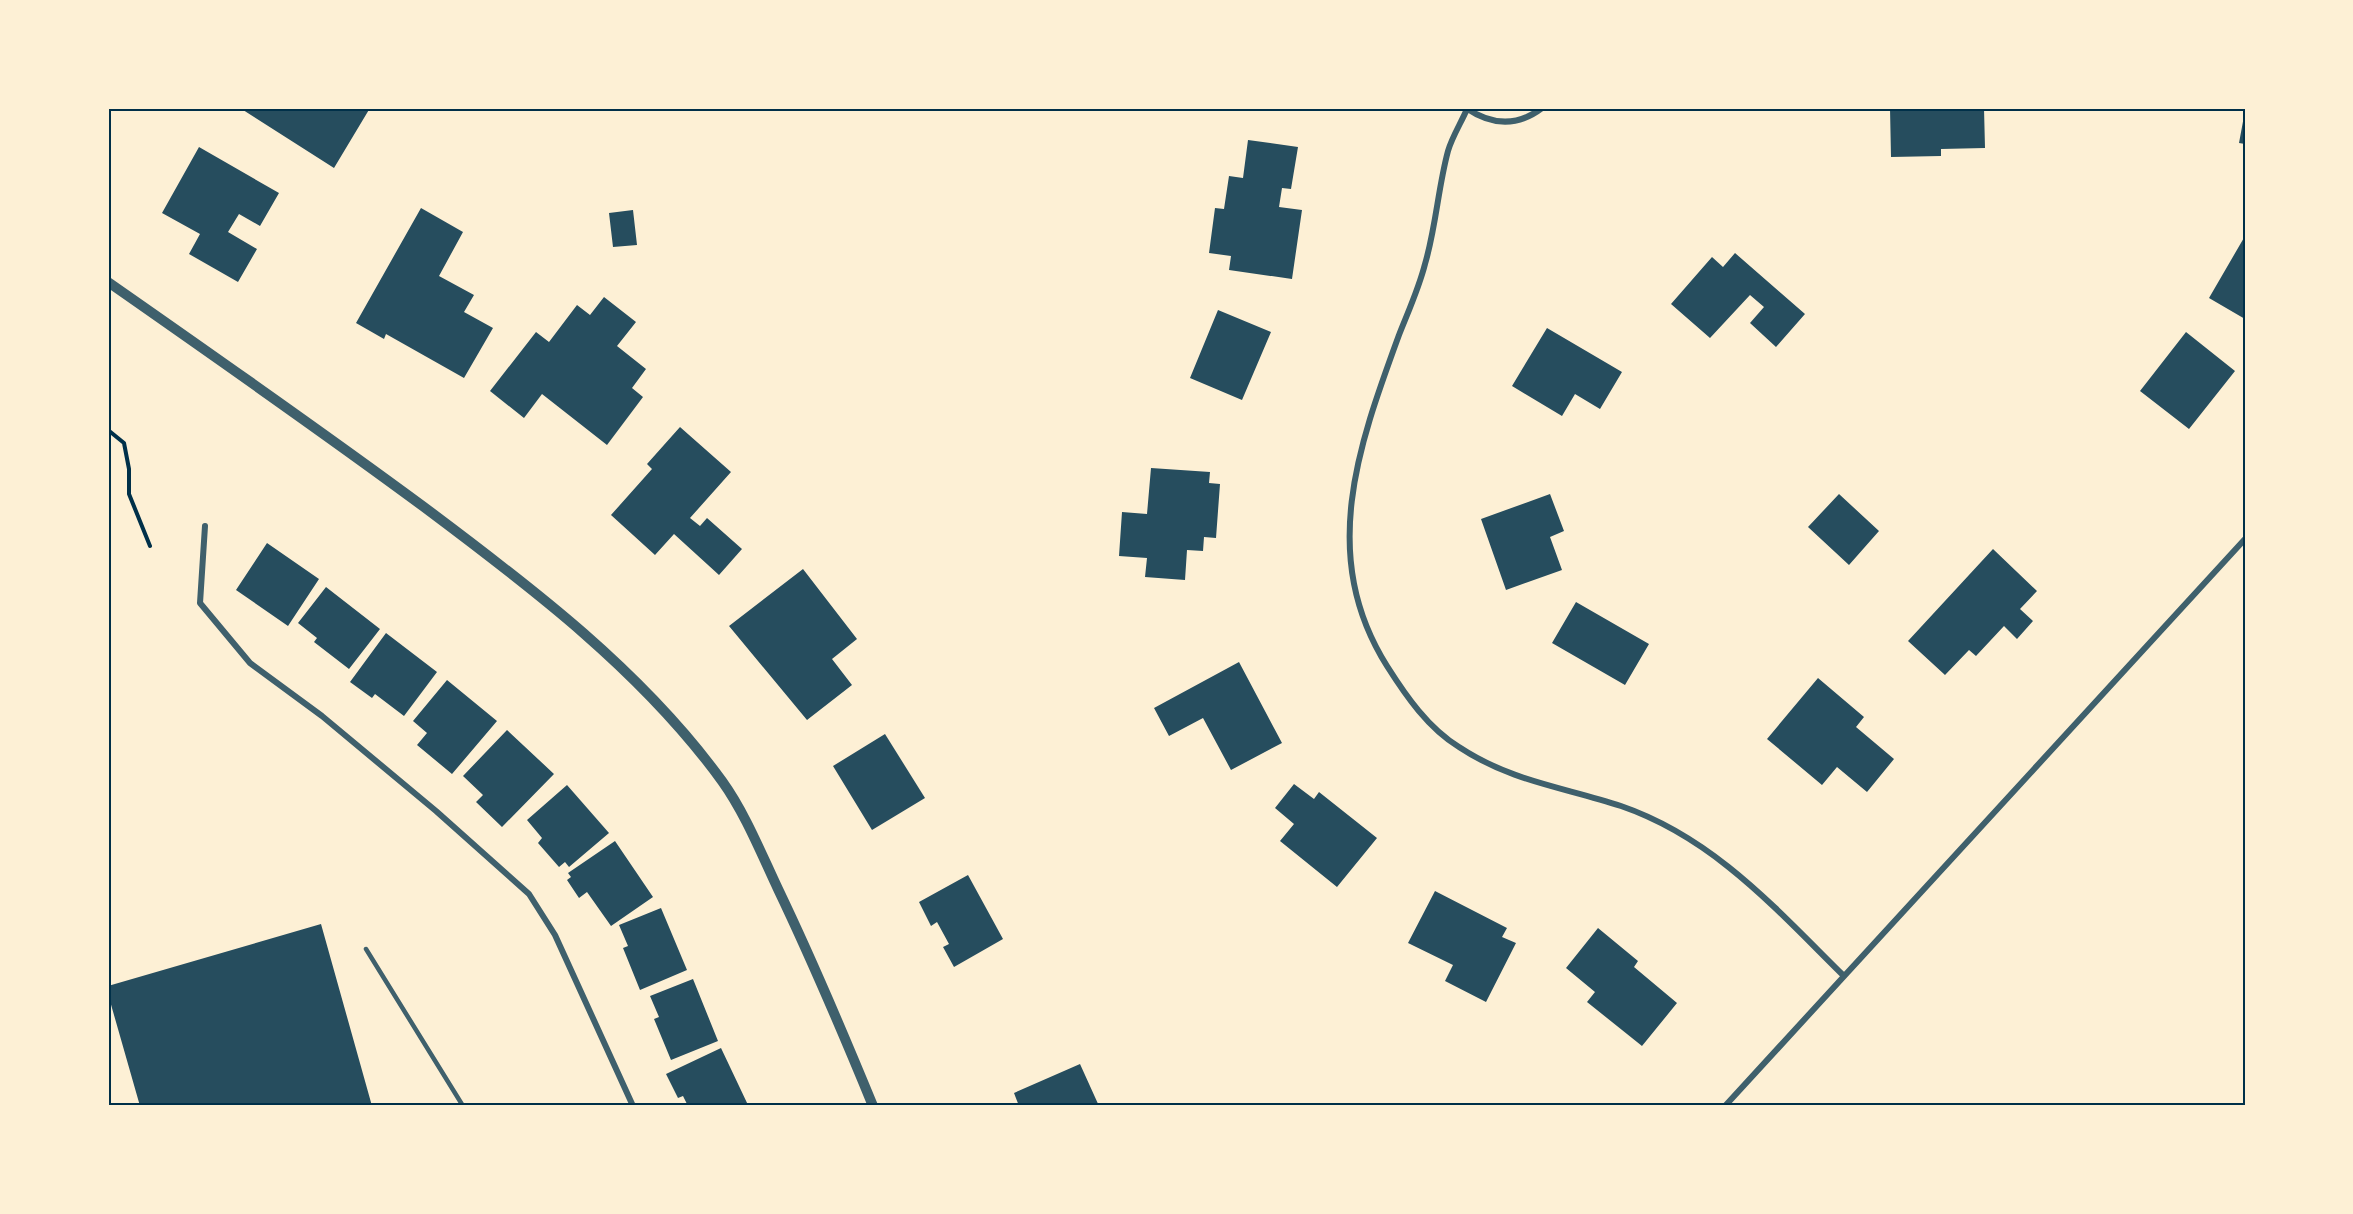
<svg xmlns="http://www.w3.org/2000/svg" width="2353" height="1214" viewBox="0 0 2353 1214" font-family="Jost,sans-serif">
  <rect width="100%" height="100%" fill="#fdf0d5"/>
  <path fill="#264d5e" d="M240 108H370L334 168Z
    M1890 108H1984L1985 148 1941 149V156L1891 157Z
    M2244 116H2245V144L2239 143Z
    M1248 140 1298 147 1291 189 1282 188 1279 207 1302 210 1292 279 1229 270 1231 256 1209 253 1215 208 1224 209 1229 176 1243 178Z
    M199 147 279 193 260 226 239 214 228 232 257 249 238 282 189 254 200 234 162 213Z
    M421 208 463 232 439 276 474 295 464 312 493 328 464 378 386 334 384 339 356 323Z
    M633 210 637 245 613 247 609 213Z
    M2245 236V319L2209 298Z
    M1735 253 1805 314 1776 347 1750 323 1764 307 1750 295 1710 338 1671 304 1712 257 1723 267Z
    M604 297 636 322 617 346 646 369 632 388 643 397 607 445 542 394 524 418 490 391 536 332 549 342 577 305 590 315Z
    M1218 310 1271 332 1242 400 1190 378Z
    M1547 328 1622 372 1600 409 1575 394 1562 416 1512 386Z
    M2186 332 2235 371 2189 429 2140 391Z
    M680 427 731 472 690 518 700 526 707 518 742 549 719 575 674 534 655 555 611 515 652 469 647 464Z
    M1151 468 1210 472 1209 483 1220 484 1216 538 1204 537 1203 551 1187 550 1185 580 1145 577 1147 558 1119 556 1122 512 1147 514Z
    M1550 494 1564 531 1550 537 1562 570 1506 590 1481 519Z
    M1839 494 1879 531 1849 565 1808 527Z
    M267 543 319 579 288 626 236 590Z
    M1993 549 2037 591 2020 609 2033 621 2017 639 2004 626 1976 656 1969 650 1945 675 1908 641Z
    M803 569 857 639 832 659 852 685 807 720 729 626Z
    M326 587 380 629 349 669 314 642 317 638 298 623Z
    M1576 602 1649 644 1625 685 1552 643Z
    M386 633 437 672 404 716 375 694 372 698 350 682Z
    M1239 662 1282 743 1231 770 1203 718 1169 736 1154 708Z
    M1818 678 1864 717 1856 727 1894 759 1867 792 1837 767 1822 785 1767 739Z
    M447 680 497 721 452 774 417 745 427 733 413 721Z
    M507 730 554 774 502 827 476 802 483 795 463 776Z
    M885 734 925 798 872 830 833 766Z
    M1294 784 1314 799 1319 792 1377 838 1337 887 1280 841 1294 824 1275 808Z
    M567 785 609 833 569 867 565 862 559 867 538 843 542 838 527 820Z
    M615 841 653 897 611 926 587 892 579 898 567 880 571 877 568 873Z
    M968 875 1003 939 954 967 943 947 949 944 937 922 931 926 919 902Z
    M1435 891 1507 928 1502 937 1516 943 1486 1002 1445 981 1453 965 1408 943Z
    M661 908 687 970 640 990 623 948 628 946 619 925Z
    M321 924 372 1106H140L108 994V986Z
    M1598 928 1638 961 1634 967 1677 1003 1642 1046 1587 1002 1595 992 1566 968Z
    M693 979 718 1041 671 1060 654 1019 659 1017 650 996Z
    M721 1048 748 1105 688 1106 683 1096 678 1098 666 1074Z
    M1080 1064 1099 1106H1019L1014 1093Z"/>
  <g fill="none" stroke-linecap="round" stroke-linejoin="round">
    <path stroke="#003049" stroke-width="4" d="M108 430 124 443 129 469V494L150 546"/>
    <path stroke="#3f606c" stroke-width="4.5" d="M366 949 463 1106"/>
    <path stroke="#3f606c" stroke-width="6" d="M1466 108C1491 125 1517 127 1542 108
      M1467 109C1461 123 1452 137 1448 151 1438 188 1436 227 1425 264 1419 288 1408 312 1399 335 1358 447 1318 556 1387 666 1406 696 1428 728 1459 747 1512 782 1564 787 1621 806 1714 838 1776 909 1844 976
      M205 526 200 603 250 663 322 716 436 811 529 894 555 935 633 1106
      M1725 1106 2245 539"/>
    <path stroke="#3f606c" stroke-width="10" d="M108 282C214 356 320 430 424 507 531 587 643 672 722 781 745 813 761 853 778 889 812 960 843 1033 873 1106"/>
  </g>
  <rect width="2353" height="1214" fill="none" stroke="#fdf0d5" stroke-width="219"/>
  <rect x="110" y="110" width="2134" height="994" fill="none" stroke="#003049" stroke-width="2"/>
</svg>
